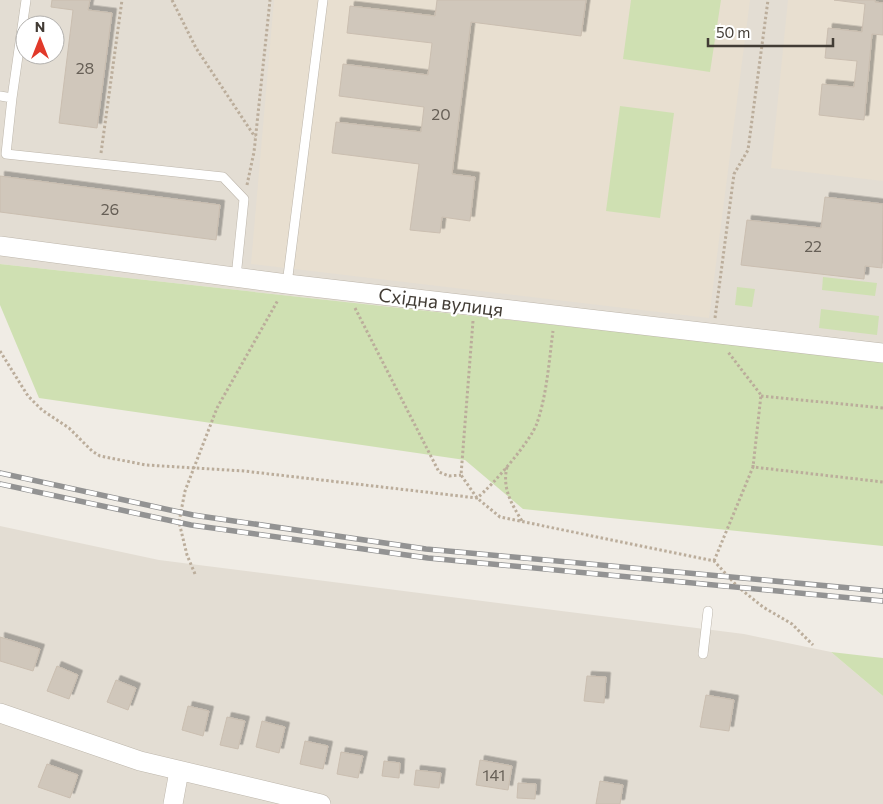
<svg xmlns="http://www.w3.org/2000/svg" width="883" height="804" viewBox="0 0 883 804" font-family="Commissioner,sans-serif">
  <defs>
    <filter id="shadow"><feDropShadow dx="4.5" dy="-4.5" stdDeviation="0" flood-color="#0004"/></filter>
  </defs>
  <rect width="100%" height="100%" fill="#f0ece5"/>
  <path fill="#e3ddd3" fill-rule="evenodd" d="M0 0H883V361L0 264ZM25 25H55V55H25Z
    M0 526 159 560 744 634 831 652 883 696V804H0Z"/>
  <path fill="#e8dfd0" d="M274 0H750L709 318 251 264Z
    M788 0H883V181L771 168Z"/>
  <path fill="#cfe0b2" d="M631 0H721L710 72 623 59Z
    M620 106 674 113 660 218 606 211Z
    M0 264 883 361V546L523 509 465 460 39 398 0 305Z
    M823 277 877 283 875 296 822 290Z
    M737 287 755 289 752 307 735 305Z
    M821 309 879 316 877 335 819 328Z
    M831 652 883 658V696Z"/>
  <path fill="#d0c7bb" stroke="#cabeb0" filter="url(#shadow)" d="M52 0H90L88 10 112 13 97 128 59 123 73 10 51 7Z
    M437 0H586L581 36 471 22 452 174 475 177 470 221 442 217 440 233 410 230 419 164 332 153 336 122 421 132 424 107 339 96 343 64 428 75 432 43 347 33 350 6 435 16Z
    M834 0H875V2L883 3V35L872 34 864 120 819 115 822 84 854 87 857 61 825 58 828 28 862 32 865 4Z
    M0 176 220 205 216 240 0 212Z
    M825 197 883 204 882 268 865 266 864 279 741 265 747 220 821 228Z
    M0 637 40 649 33 671 0 661Z
    M57 666 78 675 69 699 47 691Z
    M587 676 606 677 604 703 584 701Z
    M116 680 136 688 128 710 107 702Z
    M706 695 734 700 729 731 700 727Z
    M188 706 209 711 203 736 182 730Z
    M227 717 245 721 238 749 220 745Z
    M262 721 285 727 279 753 256 747Z
    M305 741 328 746 323 769 300 764Z
    M341 752 363 756 358 778 337 774Z
    M480 760 512 766 508 790 476 785Z
    M384 761 400 763 399 778 382 776Z
    M47 764 78 775 70 798 38 787Z
    M416 770 441 773 439 788 414 785Z
    M600 781 623 785 620 804H596Z
    M518 783 536 784 535 799 517 798Z"/>
  <g fill="none" stroke-linecap="round" stroke-linejoin="round">
    <g stroke="#bdb6ab" stroke-width="10">
      <path id="service" d="M0 96 12 98 6 154 223 177 244 199 236 277
        M12 98 26 0
        M287 284 323 0
        M703 654 708 611"/>
    </g>
    <g stroke="#bdb6ab" stroke-width="20">
      <path id="minor" d="M0 246 287 284 883 353
        M0 713 140 761 321 804
        M173 804 179 771"/>
    </g>
    <path stroke="#bbad9b" stroke-width="3" stroke-dasharray="2.5 2.5" stroke-linecap="butt" d="M172 0 196 48 255 137
      M101 153 122 0
      M247 185 254 152 270 0
      M355 308 439 472 449 476 461 475
      M715 318 734 174 748 150 768 0
      M473 321 461 475 477 498 500 517 714 561 738 587 763 607 792 624 813 645
      M0 351 28 396 42 410 69 428 92 451 100 456 146 465 244 471 477 498C492 486 531 441 537 423 547 394 549 361 553 331
      M761 396 883 408
      M753 465V467L883 482
      M507 467C502 488 511 503 522 521
      M714 561 753 467 761 395 728 352
      M195 574 187 555 179 522 185 491 217 408 278 300"/>
    <use href="#service" stroke="#fff" stroke-width="9"/>
    <use href="#minor" stroke="#fff" stroke-width="19"/>
    <g stroke="#939393" stroke-width="5.5">
      <path id="rail" d="M0 473 193 515 426 549 883 591
        M0 484 191 525 428 558 883 601"/>
    </g>
    <use href="#rail" stroke="#fff" stroke-width="4" stroke-dasharray="11" stroke-linecap="butt"/>
  </g>
  <g text-anchor="middle" stroke-width="4.5" stroke-linejoin="round" paint-order="stroke">
    <g font-size="16" fill="#665f56">
      <text x="85" y="74">28</text>
      <text x="441" y="120">20</text>
      <text x="110" y="215">26</text>
      <text x="813" y="252">22</text>
      <text x="494" y="781">141</text>
    </g>
    <g font-size="19" fill="#423c35" stroke="#fff">
      <text transform="translate(441 302) rotate(7)" y="7">Східна вулиця</text>
    </g>
  </g>
  <g transform="translate(40 40)"><circle r="24" fill="#ffffff" stroke="#b3b1ae"/>
  <path d="M0-4L9 19L0 12L-9 19Z" fill="#e1392a"/>
  <text y="-8" font-size="14" font-weight="bold" text-anchor="middle" fill="#423c35">N</text>
  </g>
  <path d="M708 38v8h125v-8" fill="none" stroke="#423c35" stroke-width="2.5"/>
  <text x="716" y="38" font-size="15" fill="#423c35" stroke="#ffffff" stroke-width="4" paint-order="stroke">50 m</text>
</svg>
